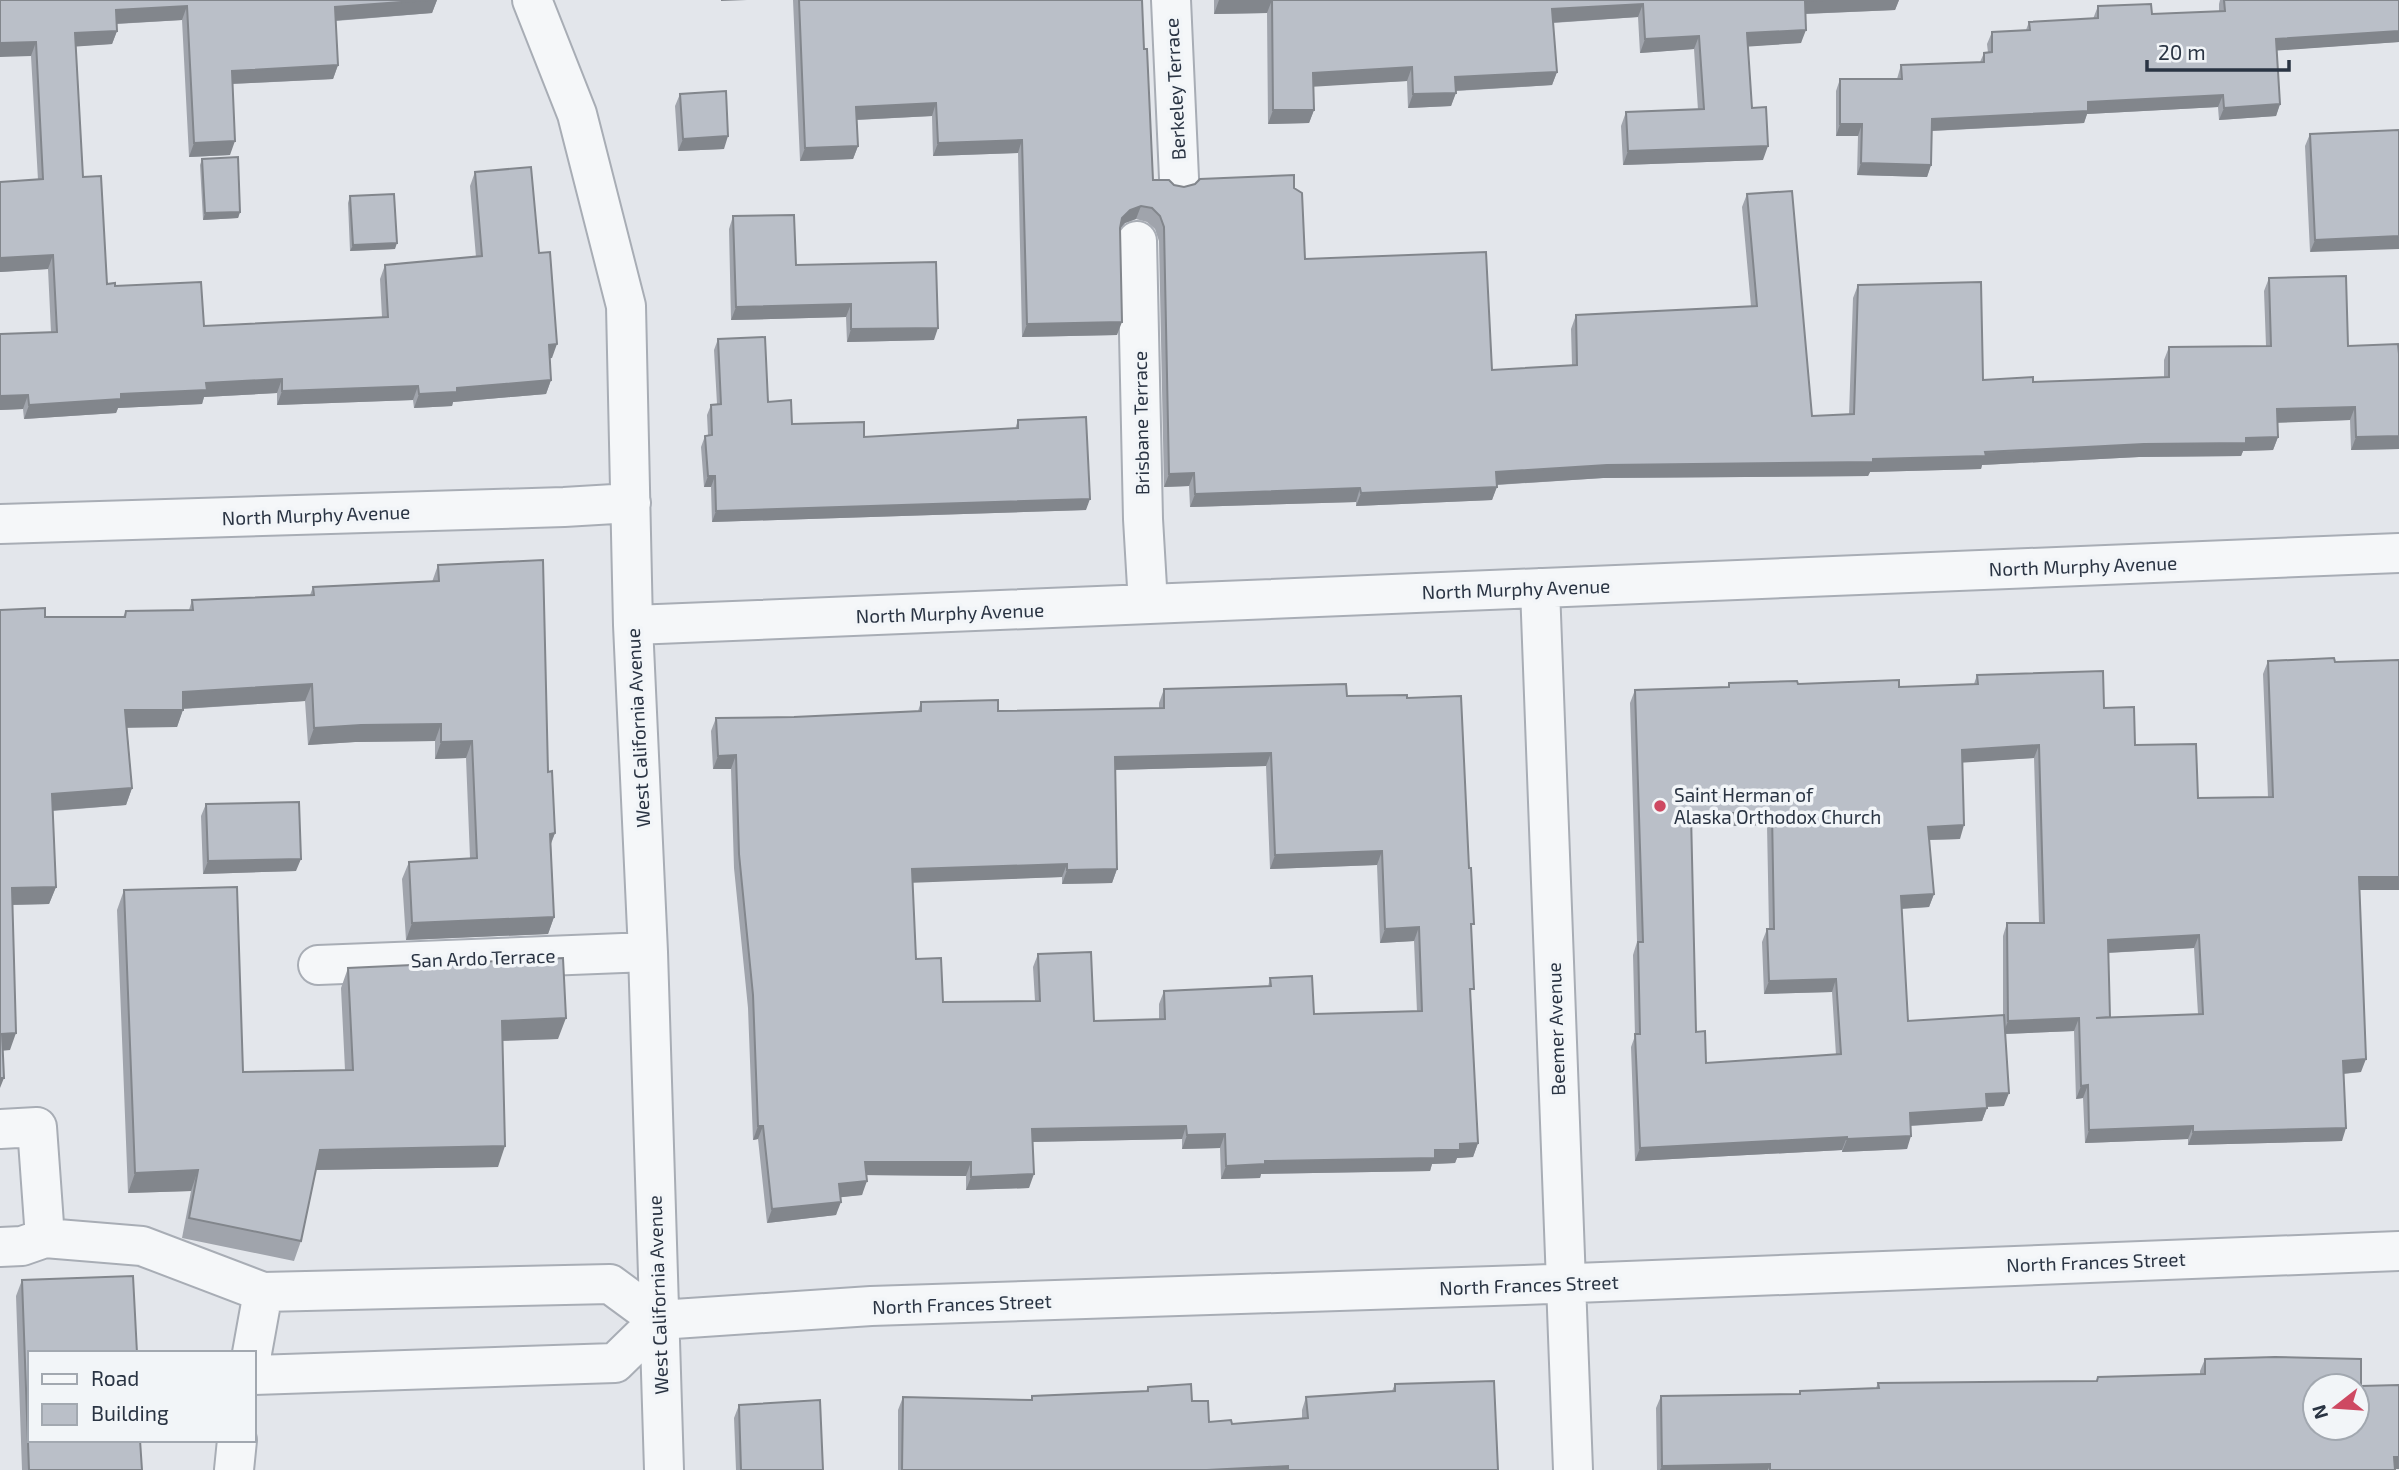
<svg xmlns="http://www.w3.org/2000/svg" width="2399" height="1470" viewBox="0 0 2399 1470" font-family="'Exo 2',sans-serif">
  <rect width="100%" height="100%" fill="#e3e6eb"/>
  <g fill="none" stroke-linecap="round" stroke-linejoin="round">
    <g stroke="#a8adb5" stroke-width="42">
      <path id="minor" d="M532 0 577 114 626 306 633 625 648 952 664 1470
        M1171 0 1179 178
        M1137 241 1143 519 1148 604
        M0 524 564 507 631 503
        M1540 588 1573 1470
        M633 625 2399 553
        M318 965 648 952
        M0 1129 37 1127 45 1238
        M0 1247 22 1246 45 1238 142 1246 263 1292 610 1284 659 1320
        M659 1320 871 1306 1524 1285 2399 1251
        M252 1353 263 1292
        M254 1375 615 1363 659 1320
        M234 1470 237 1440"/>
    </g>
    <use href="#minor" stroke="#f5f7f9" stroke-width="38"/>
  </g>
  <path fill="#a0a4ac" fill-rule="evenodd" d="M0 0H437L432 13 336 21 338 65 333 79 232 84 230 155 189 157 182 20 117 24V31L112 44 76 46 83 177 107 284 115 286 204 326 382 317 380 279 385 265 476 257 470 186 475 172 539 253 552 358H550L551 380 546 394 453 402 452 406 414 408 413 400 277 405V393L204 397 202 404 118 408 116 413 24 419 23 409 0 410 51 332 48 269 0 272V182L38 180 31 56Z
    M793 0H1142L1144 49 1153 180 1184 187 1294 188 1305 259 1492 370 1572 365 1571 329 1576 315 1751 306 1742 207 1747 194 1812 416 1849 415 1853 298 1858 285 1983 380 2033 382 2164 377V360L2169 347 2266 346 2264 291 2269 278 2348 346 2399 354V449L2351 450 2350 420 2277 422 2278 437 2273 450 2243 451 2241 456 2139 457 1982 465 1981 469 1870 472 1868 476 1603 478 1497 485 1492 500 1356 506V502L1190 507 1189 486 1164 487 1159 241 1155 229 1147 222 1136 219 1125 223 1120 228 1117 335 1022 337 1018 153 933 156 932 116 857 120 858 146 853 159 800 161Z
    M1214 0H1899L1895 10 1805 14 1801 43 1748 46 1752 108 1763 160 1623 165 1621 126 1626 112 1698 110 1694 49 1640 53 1638 17 1553 23 1557 72 1552 85 1456 91 1451 106 1408 108 1407 81 1314 86V110L1309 123 1268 124 1267 13 1214 14Z
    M2220 0H2399V42L2277 50 2280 104 2276 116 2219 120 2218 107 2087 114 2084 123 1932 131 1931 165 1927 177 1857 175 1858 136H1836V91L1840 79H1897L1901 65 1980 62 1984 53H1988L1987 44 1992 32 2026 30 2029 22 2093 19 2098 6 2152 14 2219 11V4Z
    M680 94 724 149 678 151 675 106Z
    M2399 130 2310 252 2305 146 2310 134Z
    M202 159 240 212 238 218 203 220 200 165Z
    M350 196 395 249 350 251 348 203Z
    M733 216 796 265 934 340 847 342 846 317 731 320 729 229Z
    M718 339 768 402 792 424 864 437 1015 429 1018 420 1086 510 712 522 711 487H704L701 447 705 436 708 435 707 415 711 405 717 404 714 350Z
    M438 565 548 772 555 833 551 844 554 917 548 934 406 940 402 879 409 862 470 858 466 758 435 759V741L355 742 308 745 305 701 183 709 177 727H127L132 788 126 805 53 811 56 887 49 904 12 905 10 1050H3L0 610 45 617H123L126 611 189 610 192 600 310 595 313 587 432 582Z
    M2268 661 2335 662 2399 890H2360L2361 1072 2344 1074 2342 1141 2188 1145V1139L2085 1143 2083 1098 2076 1099 2074 1031 2005 1034 2004 1106 1987 1107 1982 1121 1911 1126 1907 1149 1842 1152V1150L1635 1161 1631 1047 1635 1036 1633 955 1637 942 1630 703 1635 690 1728 687 1729 683 1899 687 1974 684 1977 675 2104 708 2135 745 2198 798 2268 797 2263 674ZM2034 758 2039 923H2007L2003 936V1015L1908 1021 1901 909 1929 907 1934 894 1929 840 1960 839 1962 762ZM1767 825 1769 929H1767L1762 942 1764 994 1832 992 1836 1055 1706 1063 1696 1032 1691 827ZM2194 948 2198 1014 2110 1017 2108 953Z
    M1164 689 1407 698 1472 930 1471 998 1478 1143 1473 1157 1457 1158 1455 1163 1432 1164 1430 1171 1261 1174 1260 1178 1221 1179 1220 1148 1182 1149V1139L1033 1142 1029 1188 966 1190V1176L866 1175 862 1195 840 1197 836 1215 767 1223 758 1139 753 1140 748 1008 734 868 731 769H713L711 731 716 718 794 717 918 711 921 702 998 711 1159 708V703ZM1266 766 1270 869 1377 865 1380 943 1414 941 1417 1012 1314 1014 1270 978 1268 987 1164 991 1159 1004V1019L1094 1021 1038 954 1033 967 1035 1001 943 1002 916 959 912 882 1062 877V884L1112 883 1117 869 1115 770Z
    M206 804 296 871 203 874 201 816Z
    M124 890 243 1072 345 1070 341 988 348 968 558 1039 502 1041 498 1167 316 1170 301 1241 294 1261 182 1238 191 1191 128 1193 117 910Z
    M22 1280 142 1470H22L16 1296Z
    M2205 1359 2361 1386 2399 1385V1469L1657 1470 1656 1408 1661 1396 1798 1395 1800 1391 1876 1388 1878 1383 2096 1381 2098 1377 2200 1374V1371Z
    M1395 1384 1498 1470H898V1410L903 1397 1031 1400 1032 1396 1146 1391 1148 1387 1192 1401 1209 1422 1232 1424 1302 1419V1410L1306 1397 1392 1391Z
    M739 1405 823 1470H736L734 1418Z"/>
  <path fill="#82868c" d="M428 0H437L432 13 330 21 335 7Z
    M721 0H747L721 1Z
    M1219 0H1272L1267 13 1214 14Z
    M1823 0H1899L1895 10 1800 14 1805 1Z
    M1643 4 1638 17 1547 23 1552 9Z
    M187 6 182 20 111 24 116 10Z
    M1806 30 1801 43 1742 47 1747 33Z
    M117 31 112 44 70 47 75 33Z
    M2399 31V42L2271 51 2276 39Z
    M1699 36 1694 49 1640 53 1645 39Z
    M36 42 31 56 0 57V43Z
    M338 65 333 79 227 84 232 71Z
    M1412 67 1407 81 1309 87 1313 73Z
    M1557 72 1552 85 1450 91 1455 77Z
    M1456 93 1451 106 1408 108 1413 94Z
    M2223 95 2218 107 2087 114 2084 123 1928 131 1932 119 2088 102Z
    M936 103 932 116 852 120 856 107Z
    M2280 104 2276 116 2219 120 2224 108Z
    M1273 110H1314L1309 123 1268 124Z
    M1840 124H1862L1858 136H1836Z
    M728 136 724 149 678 151 683 139Z
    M1022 140 1018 153 933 156 938 143Z
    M235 141 230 155 189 157 194 143Z
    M858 146 853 159 800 161 805 148Z
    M1768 146 1763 160 1623 165 1628 151Z
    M1861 163 1931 165 1927 177 1857 175Z
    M1141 206 1136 219 1125 223 1118 231 1122 218 1130 210Z
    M240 212 238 218 203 220 205 213Z
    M2399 236V249L2310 252 2315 240Z
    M397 243 395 249 350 251 353 245Z
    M53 255 48 269 0 272V258Z
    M851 304 846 317 731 320 736 307Z
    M1122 322 1117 335 1022 337 1027 324Z
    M938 328 934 340 847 342 851 329Z
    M557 344 552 358 544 359 549 345Z
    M282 379 277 393 204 397 202 404 118 408 116 413 24 419 29 405 206 383Z
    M551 380 546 394 453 402 452 406 414 408 419 394 457 388Z
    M418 386 413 400 277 405 282 391Z
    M28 395 23 409 0 410V396Z
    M2355 407 2350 420 2273 423 2277 409Z
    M2399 436V449L2351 450 2356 437Z
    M2278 437 2273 450 2243 451 2241 456 2139 457 1982 465 1981 469 1870 472 1868 476 1603 478 1492 485 1496 472 1607 465 1873 459 2246 438Z
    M1194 473 1189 486 1164 487 1169 474Z
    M708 476H715L711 487H704Z
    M1497 487 1492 500 1356 506 1361 493Z
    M1360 488 1356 502 1190 507 1195 494Z
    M1090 499 1086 510 712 522 716 511Z
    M312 684 305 701 177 709 183 692Z
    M125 710H183L177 727 119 728Z
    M441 724 435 741 355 742 308 745 314 728 361 725Z
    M472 741 466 758 435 759 441 742Z
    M2039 745 2034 758 1957 763 1962 750Z
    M1271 753 1266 766 1110 770 1115 757Z
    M736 755 731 769H713L718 756Z
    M132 788 126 805 46 811 52 794Z
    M1772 812 1767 825 1686 827 1691 814Z
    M1964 825 1960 839 1923 840 1928 827Z
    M555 833 548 850 550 834Z
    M1382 851 1377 865 1270 869 1275 855Z
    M301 859 296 871 203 874 208 861Z
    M1067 864 1062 877 907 883 912 869Z
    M1117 869 1112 883 1062 884 1067 870Z
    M2359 877H2399V890H2355Z
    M56 887 49 904 5 905 12 888Z
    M1934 894 1929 907 1896 909 1901 896Z
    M554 917 548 934 406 940 412 923Z
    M1419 927 1414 941 1380 943 1385 929Z
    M2199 935 2194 948 2103 953 2108 940Z
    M1836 979 1832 992 1764 994 1769 981Z
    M566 1018 558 1039 495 1041 502 1021Z
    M2079 1018 2074 1031 2003 1034 2008 1021Z
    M16 1033 10 1050 0 1051 2 1034Z
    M2366 1059 2361 1072 2339 1074 2343 1061Z
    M0 1078H4L0 1088Z
    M2088 1085 2083 1098 2076 1099 2081 1086Z
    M2009 1093 2004 1106 1981 1107 1986 1094Z
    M1987 1108 1982 1121 1905 1126 1910 1113Z
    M758 1126H763L758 1139 753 1140Z
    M1186 1126 1182 1139 1027 1142 1032 1129Z
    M2193 1126 2188 1139 2085 1143 2089 1130Z
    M2346 1128 2342 1141 2188 1145 2193 1132Z
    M1225 1134 1220 1148 1182 1149 1187 1135Z
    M1911 1136 1907 1149 1842 1152 1847 1139Z
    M1847 1137 1842 1150 1635 1161 1640 1148Z
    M1478 1143 1473 1157 1457 1158 1455 1163 1432 1164 1430 1171 1261 1174 1260 1178 1221 1179 1226 1166 1265 1161 1435 1150 1460 1144Z
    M505 1146 498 1167 312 1170 320 1150Z
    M865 1162H971L966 1176 860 1175Z
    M198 1170 191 1191 128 1193 135 1173Z
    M1034 1174 1029 1188 966 1190 971 1177Z
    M867 1181 862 1195 834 1198 839 1184Z
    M841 1202 836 1215 767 1223 772 1209Z
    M2394 1457H2399V1469H2390Z
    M1770 1464 1768 1470H1660L1662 1466Z
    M1288 1466 1287 1470H1207Z"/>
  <path fill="#babfc8" stroke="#82868c" stroke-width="2" fill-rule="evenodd" d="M0 0H428L335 7 338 65 232 71 235 141 194 143 187 6 116 10 117 31 75 33 83 177 101 176 107 284 115 283V286L201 282 204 326 388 317 385 265 482 256 475 172 531 167 539 253 550 252 557 344 549 345 551 380 457 388V392L419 394 418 386 282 391V379L206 383 207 390 121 394V399L29 405 28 395 0 396V334L57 332 53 255 0 258V182L43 179 36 42 0 43Z
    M799 0H1142L1144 49H1147L1153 180H1169L1174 185 1184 187 1195 184 1200 179 1294 175V188L1302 193 1305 259 1486 252 1492 370 1577 365 1576 315 1757 306 1747 194 1792 191 1812 416 1854 414 1858 285 1981 282 1983 380 2033 377V382L2169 377V347L2271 346 2269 278 2346 276 2348 346 2398 344 2399 354V436L2356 437 2355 407 2277 409 2278 437 2246 438V443L2144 444 1985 452 1986 456 1873 459V462L1607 465 1496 472 1497 487 1361 493 1360 488 1195 494 1194 473 1169 474 1164 227 1160 216 1152 208 1141 206 1130 210 1122 218 1120 228 1122 322 1027 324 1022 140 938 143 936 103 856 107 858 146 805 148Z
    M1272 0H1823L1805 1 1806 30 1747 33 1752 108 1766 107 1768 146 1628 151 1626 112 1704 109 1699 36 1645 39 1643 4 1552 9 1557 72 1455 77 1456 93 1413 94 1412 67 1313 73 1314 110H1273Z
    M2224 0H2399V31L2276 39 2280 104 2224 108 2223 95 2088 102V111L1932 119 1931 165 1861 163 1862 124H1840V79H1902L1901 65 1984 62V53L1992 52V32L2030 30 2029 22 2098 18V6L2151 4 2152 14 2225 11Z
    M726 91 728 136 683 139 680 94Z
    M2399 130V236L2315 240 2310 134Z
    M238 157 240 212 205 213 202 159Z
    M394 194 397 243 353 245 350 196Z
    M794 215 796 265 936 262 938 328 851 329V304L736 307 733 216Z
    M765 337 768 402 791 400 792 424 864 422V437L1018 428V420L1086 417 1090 499 716 511 715 476H708L705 436 712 435 711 405 721 404 718 339Z
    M543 560 548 772 552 771 555 833 550 834 554 917 412 923 409 862 477 858 472 741 441 742V724L361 725 314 728 312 684 183 692V710H125L132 788 52 794 56 887 12 888 16 1033 2 1034 4 1078H0V610L45 608V617H125L126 611 193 610 192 600 314 595 313 587 439 581 438 565Z
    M2334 658 2335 662 2399 660V877H2359L2366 1059 2343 1061 2346 1128 2193 1132V1126L2089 1130 2088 1085 2081 1086 2079 1018 2008 1021 2007 923H2044L2039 745 1962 750 1964 825 1928 827 1934 894 1901 896 1908 1021 2004 1015 2009 1093 1986 1094 1987 1108 1910 1113 1911 1136 1847 1139V1137L1640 1148 1635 1034H1640L1638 942H1643L1635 690 1729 687V683L1797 681 1798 684 1899 680V687L1978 684 1977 675 2103 671 2104 708 2134 707 2135 745 2196 744 2198 798 2273 797 2268 661ZM1772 812 1774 929H1767L1769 981 1836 979 1841 1054 1706 1063 1705 1031 1696 1032 1691 814ZM2199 935 2203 1014 2096 1018 2110 1017 2108 940Z
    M1346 684 1347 696 1407 695V698L1461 696 1469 868H1471L1474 924H1471L1474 989H1470L1478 1143 1460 1144V1150H1435V1158L1265 1161V1164L1226 1166 1225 1134 1187 1135 1186 1126 1032 1129 1034 1174 971 1177V1162H865L867 1181 839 1184 841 1202 772 1209 763 1126H758L753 995 739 854 736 755 718 756 716 718 794 717 921 711V702L998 700V711L1164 708V689ZM1271 753 1275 855 1382 851 1385 929 1419 927 1422 1011 1314 1014 1312 976 1270 978 1271 986 1164 991 1165 1019 1094 1021 1091 952 1038 954 1040 1001 943 1002 941 958 916 959 912 869 1067 864V870L1117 869 1115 757Z
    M299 802 301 859 208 861 206 804Z
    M237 887 243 1072 353 1070 348 968 563 958 566 1018 502 1021 505 1146 320 1150 301 1241 189 1218 198 1170 135 1173 124 890Z
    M133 1276 137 1353H30V1440H140L142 1470H29L22 1280Z
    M2275 1357 2361 1359V1386L2399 1385V1457H2394L2395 1470H1770V1464L1662 1466 1661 1396 1800 1394V1391L1879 1388 1878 1383 2097 1381 2098 1377 2205 1374V1359ZM2315 1386H2357V1428H2315Z
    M1494 1381 1498 1470H1288V1466L1207 1470H902L903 1397 1032 1400V1396L1148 1391V1387L1191 1384 1192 1401H1208L1209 1422 1231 1420 1232 1424 1308 1418 1306 1397 1395 1391V1384Z
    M820 1400 823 1470H741L739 1405Z"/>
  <circle fill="#ce4962" stroke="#f2f5f8" stroke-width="2.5" cx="1660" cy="806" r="7"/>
  <g text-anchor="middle" stroke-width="7" stroke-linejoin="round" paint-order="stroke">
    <g font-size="19" fill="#2a3443" stroke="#f2f5f8">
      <text transform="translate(1175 89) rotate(-93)" y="7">Berkeley Terrace</text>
      <text transform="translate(1141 423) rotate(-91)" y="7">Brisbane Terrace</text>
      <text transform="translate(316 515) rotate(-2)" y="7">North Murphy Avenue</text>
      <text transform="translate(2083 566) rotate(-2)" y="7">North Murphy Avenue</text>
      <text transform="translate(1516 589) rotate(-2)" y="7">North Murphy Avenue</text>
      <text transform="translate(950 613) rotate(-2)" y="7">North Murphy Avenue</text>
      <text transform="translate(638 728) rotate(-93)" y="7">West California Avenue</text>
      <text transform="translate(483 958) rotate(-2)" y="7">San Ardo Terrace</text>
      <text transform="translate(1556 1029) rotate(-92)" y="7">Beemer Avenue</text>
      <text transform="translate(2096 1262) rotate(-2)" y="7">North Frances Street</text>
      <text transform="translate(1529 1285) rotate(-2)" y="7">North Frances Street</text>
      <text transform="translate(658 1295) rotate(-92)" y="7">West California Avenue</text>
      <text transform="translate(962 1304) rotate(-2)" y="7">North Frances Street</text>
    </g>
    <g font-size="19" fill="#2a3443" stroke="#f2f5f8" text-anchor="start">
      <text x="1674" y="802">Saint Herman of<tspan x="1674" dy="22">Alaska Orthodox Church</tspan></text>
    </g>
  </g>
  <rect x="28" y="1351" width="228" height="91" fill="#f2f5f8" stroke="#a2a8b0" stroke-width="2"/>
  <rect x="42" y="1374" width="35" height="10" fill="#f5f7f9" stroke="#a2a8b0" stroke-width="2"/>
  <text x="91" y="1386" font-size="21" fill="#2a3443">Road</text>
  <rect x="42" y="1404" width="35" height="21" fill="#babfc8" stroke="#a2a8b0" stroke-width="2"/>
  <text x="91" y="1421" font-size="21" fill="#2a3443">Building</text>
  <g transform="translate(2336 1407) rotate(253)"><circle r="33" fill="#f2f5f8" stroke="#a2a8b0" stroke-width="2"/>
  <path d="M0-5L12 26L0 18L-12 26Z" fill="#ce4962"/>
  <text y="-10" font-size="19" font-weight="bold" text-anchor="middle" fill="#2a3443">N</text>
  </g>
  <path d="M2147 60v10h142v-10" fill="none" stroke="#2a3443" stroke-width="3.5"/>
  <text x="2158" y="60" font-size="21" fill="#2a3443" stroke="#f2f5f8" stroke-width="5" paint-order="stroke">20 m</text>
</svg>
